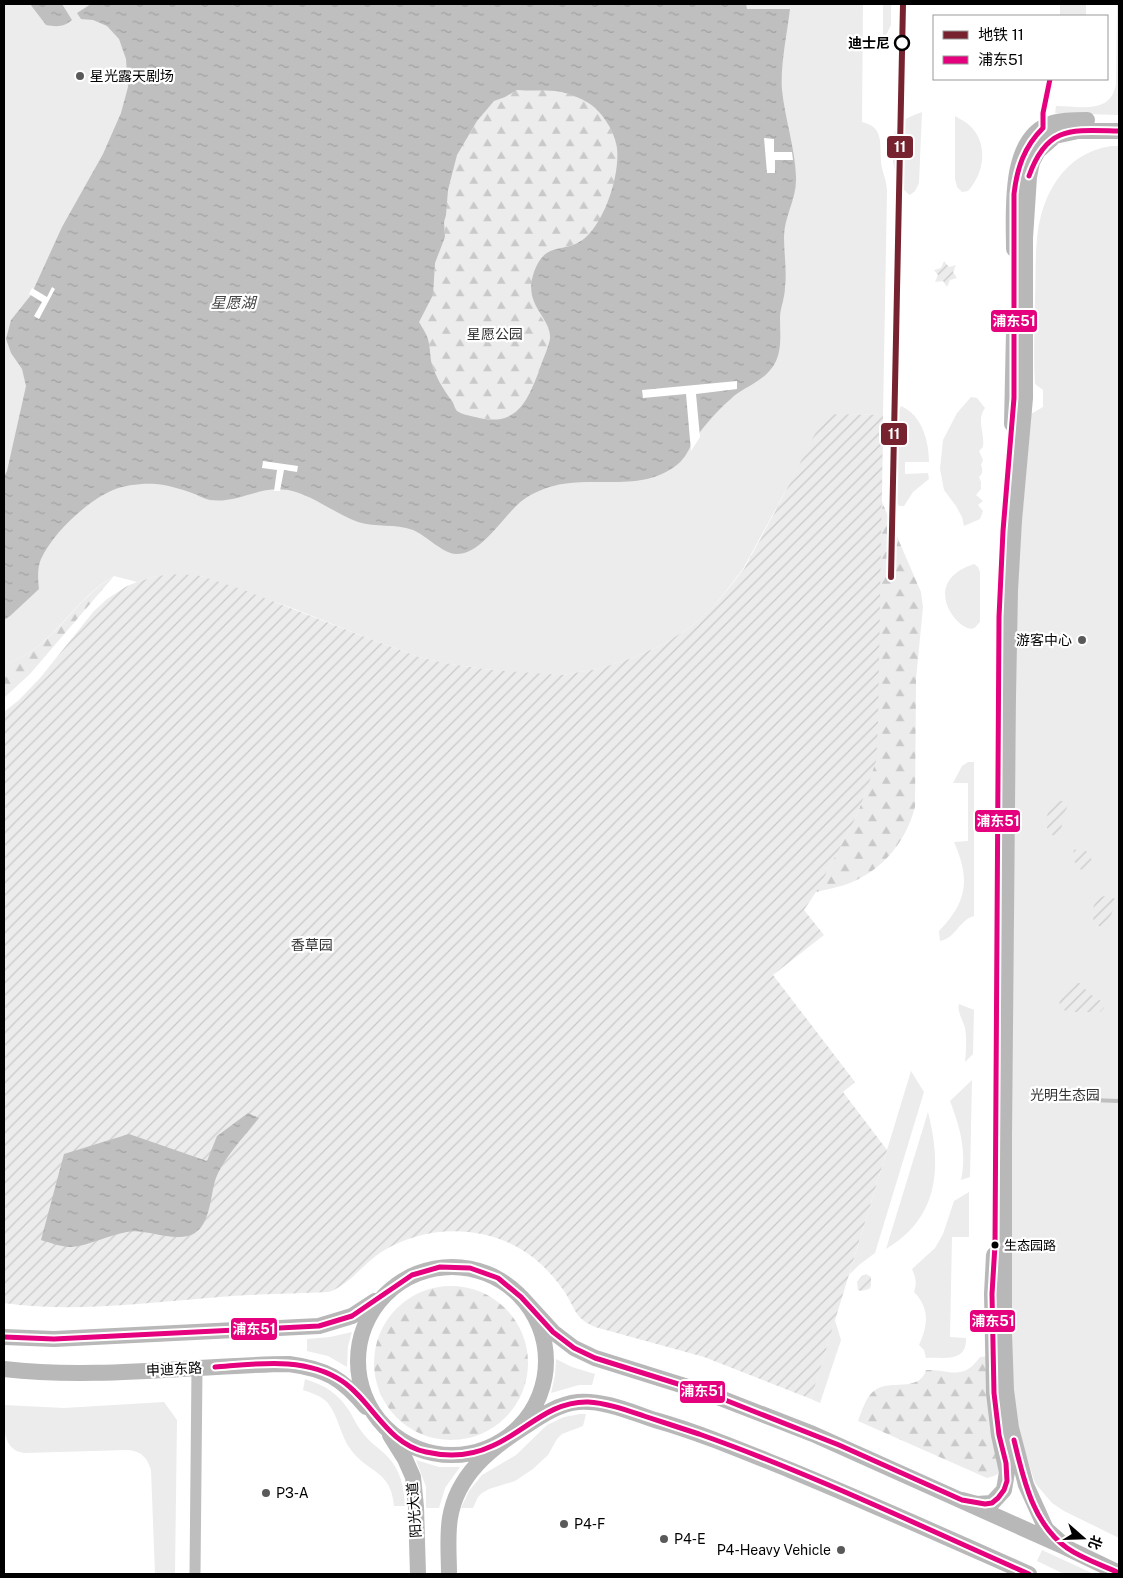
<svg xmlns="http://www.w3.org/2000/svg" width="1123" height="1578" viewBox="0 0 1123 1578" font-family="'Public Sans','Noto Sans SC',sans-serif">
  <defs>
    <pattern id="forest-firs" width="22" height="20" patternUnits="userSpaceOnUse" patternTransform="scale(1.25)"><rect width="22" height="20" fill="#ececec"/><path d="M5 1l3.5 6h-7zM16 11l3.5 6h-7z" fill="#c9c9c9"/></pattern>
    <pattern id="garden-furrows" width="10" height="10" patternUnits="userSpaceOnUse" patternTransform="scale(1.25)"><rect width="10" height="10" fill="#ececec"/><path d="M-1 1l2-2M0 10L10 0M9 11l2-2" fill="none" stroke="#c9c9c9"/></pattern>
    <pattern id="water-ripples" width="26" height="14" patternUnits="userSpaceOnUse" patternTransform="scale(1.25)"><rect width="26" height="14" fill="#bfbfbf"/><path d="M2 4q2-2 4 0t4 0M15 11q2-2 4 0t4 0" fill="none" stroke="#a2a2a2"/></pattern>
  </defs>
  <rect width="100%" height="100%" fill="#fff"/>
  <path fill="#ececec" d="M4 4H863L862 122C887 127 878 149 882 168 884 176 887 183 887 192L883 415 825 414 808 450 743 569 715 605 692 626 662 645 632 658 598 669 562 675 530 674 491 670 445 663 419 657 373 640 292 608 201 576H157L137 582 114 576C72 600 55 647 4 665Z
    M883 4H891V25L883 42Z
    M1060 4H1086V16H1060Z
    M1117 4H1119V115L1055 113 1056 106C1079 106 1111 115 1116 84Z
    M922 112 919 183 915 191 910 195C893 184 886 142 898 126 904 118 914 115 922 112Z
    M955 116C959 118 964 121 968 124 989 142 985 172 968 191L962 192 957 187 955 179Z
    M1111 146H1119V1538L1064 1511 1052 1503 1035 1483 1015 1420 1009 1306 1017 594 1019 555 1031 414 1043 407V390L1035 384C1033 355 1035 326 1035 297 1036 278 1035 258 1037 239 1041 195 1064 153 1111 146Z
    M971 397 977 398 985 408C976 421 985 432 983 447L979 451 983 460 981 465C983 470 983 473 979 477L981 482V489L976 495 983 501 978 505 983 511 980 519 964 526 962 517 956 506 944 490 940 469 943 440 957 413Z
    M901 406C922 415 929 441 929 462H905V474L928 473 929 479 913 492 904 506H899L897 503 896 494 897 415Z
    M974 564 978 567 980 572V622C979 623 975 628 974 628 961 635 916 583 974 564Z
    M968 762H974V916C959 920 956 938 940 941L939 931C968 901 970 879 954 842L968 841V783H953L962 766Z
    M959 1004 974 1010 973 1054 965 1062C966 1051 967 1040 965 1028 963 1020 957 1012 959 1004Z
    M911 1071 924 1092 875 1253 859 1265 849 1275Z
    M972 1080 970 1177 961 1180C967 1152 960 1127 950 1101Z
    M928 1112C942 1167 939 1218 886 1249Z
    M969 1192V1237H952L950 1337 966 1338C967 1363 944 1357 926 1358L924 1350 919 1345C928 1326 930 1308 914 1292 917 1283 916 1278 912 1269L935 1248 943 1234 954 1201Z
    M835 1320 841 1340 820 1403 811 1399Z
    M352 1332 348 1346 347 1367 328 1356 307 1351V1339L330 1337Z
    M556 1359 572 1367 595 1374 592 1385H579L551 1393 555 1375Z
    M305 1379C325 1385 339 1394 350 1412 354 1419 357 1426 362 1432 369 1442 379 1448 387 1456 401 1470 404 1488 405 1506H394C391 1470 369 1474 351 1450 340 1436 339 1416 327 1402 321 1396 312 1393 303 1390Z
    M164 1402 177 1420 175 1574H155L151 1470C147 1457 141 1451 127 1450L24 1453C1 1450 4 1423 4 1405L64 1408Z
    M580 1414H586L583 1426 562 1434 557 1439 548 1455 533 1469 515 1481 489 1489 482 1493 478 1497 473 1508H461L469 1491 482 1475 516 1455 547 1425 564 1417Z
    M416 1460 439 1467H460L445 1488 439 1508H426V1487Z
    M1042 1550 1094 1574H1064L1037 1561Z"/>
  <path fill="url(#forest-firs)" d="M517 90C530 91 543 89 555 91 566 92 582 98 590 104 604 113 615 133 617 149 619 176 606 223 584 239 565 253 543 242 534 274 530 286 535 305 541 317 545 323 550 331 550 338 549 350 526 407 516 413 505 420 491 420 479 418 473 416 462 415 457 411 455 409 454 404 452 401 443 389 435 376 431 361 430 354 430 346 428 339 426 333 422 327 419 322L421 320V316L433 295 435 263 441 249 445 230 444 222 446 215 448 190 457 155 477 121 494 101 505 97Z
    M825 414 883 415 882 502 921 592 923 607 916 679 915 807C906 841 884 869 850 883 840 887 827 889 816 892L855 819 867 789 721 598 744 569 808 450Z
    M114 576 30 674 4 698V665C55 647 72 601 114 576Z
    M374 1363a77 77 0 1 1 154 0a77 77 0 1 1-154 0Z
    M989 1356 1003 1471 994 1476 987 1478 858 1421C862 1411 866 1396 875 1390 890 1379 919 1393 926 1370 950 1369 962 1382 980 1357Z"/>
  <path fill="url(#garden-furrows)" d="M944 261 949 267 956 265 953 272 957 278 950 280 947 287 943 281 935 282 938 275 934 270 941 268Z
    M825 414 883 415 878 726 876 761 867 789 855 819 835 857 816 892 804 910 824 935 773 975 855 1082 843 1092 887 1150 811 1399 704 1357 595 1327C574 1318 576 1309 564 1291 558 1282 550 1273 542 1265 499 1224 429 1221 380 1253 362 1265 349 1285 329 1292 289 1294 248 1294 208 1298 140 1303 72 1313 4 1303V712L19 700 40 678 94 611 107 599 127 586 137 582 157 576 181 574 201 576 244 590 373 640 419 657 445 663 491 670 562 675 598 669 632 658 662 645 692 626 715 605 729 588 744 569 767 528Z
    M1055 801H1063L1068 804C1067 808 1065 812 1063 816 1061 824 1063 834 1056 838L1049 832 1046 825 1049 803Z
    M1081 849C1090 852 1091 855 1092 864L1087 871 1079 869 1072 857 1074 850Z
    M1107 896 1114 898 1116 903C1112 911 1110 923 1101 927 1088 921 1092 907 1098 897Z
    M1076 982 1082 984C1088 995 1094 996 1104 1003V1008L1100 1012H1067L1060 1007C1058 994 1062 986 1076 982Z
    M866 1274 871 1277V1286L869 1289 861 1291 858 1290 857 1282 862 1276Z"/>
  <path fill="url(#water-ripples)" fill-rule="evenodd" d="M30 4H62L72 20C64 27 57 27 46 25Z
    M91 4H746L747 9H790C787 34 780 67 782 90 785 119 795 148 796 177 797 199 784 216 784 237 784 254 787 271 785 287 785 298 780 308 780 318 780 333 782 348 776 361 768 378 752 384 738 393 733 396 729 401 724 405 712 417 701 429 692 444 688 451 685 458 678 464 638 497 584 470 539 491 534 493 528 496 523 500 504 514 482 555 456 554 442 553 427 536 413 530 395 523 376 528 358 522 336 514 318 499 296 492 263 482 240 504 210 500 204 499 198 495 192 493 181 489 168 485 156 484 142 483 125 485 113 490 87 501 53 533 41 559 37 568 38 580 39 589L10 616 4 620V477L7 471 26 386 22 369 11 353 6 339 11 320 31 295 62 227 103 154 121 113 128 87 126 59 119 39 107 26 93 20 81 19 77 13ZM517 90C530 91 543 90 555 91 566 92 581 98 590 104 603 113 615 132 617 148 620 175 605 221 585 238 565 255 546 239 534 272 522 306 552 317 550 339 548 349 542 361 539 371 527 402 517 426 479 418 473 416 462 415 457 411 455 409 454 404 452 401 443 389 435 376 431 361 430 354 430 346 428 339 426 333 422 327 419 322L433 295 435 263 445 237 444 222 446 215 448 190 457 155 477 121 494 101 505 97Z
    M248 1113 259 1118C245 1136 222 1159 215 1181 210 1198 210 1228 191 1235 170 1242 145 1228 127 1232 109 1235 88 1246 71 1247 61 1247 51 1243 41 1240L64 1154 129 1134 207 1161 217 1136Z"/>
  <path fill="#fff" d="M764 138 774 139V152H792L793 160H775V173H767Z
    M52 287 55 289 39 319 34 316 42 302 29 294 32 288 47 297Z
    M737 381V389L696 394 700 437 691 451 686 394 643 398 642 390Z
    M263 461 298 466 297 472 284 470 280 491H274L277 470 262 468Z"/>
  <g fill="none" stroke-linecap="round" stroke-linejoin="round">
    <path stroke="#bfbfbf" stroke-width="4" d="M1090 1100 1119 1101"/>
    <path stroke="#bebebe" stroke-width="11" d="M195 1574 197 1368"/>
    <path stroke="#b8b8b8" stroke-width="16" d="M1014 249C1014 213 1007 136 1053 123 1063 120 1076 120 1087 120
      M1012 424 1014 331
      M358 1361a94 94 0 1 1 188 0a94 94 0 1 1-188 0Z
      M521 1297 553 1332 574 1348 595 1358 710 1394 813 1434 1067 1548 1119 1573
      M4 1337 54 1339 319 1326 352 1316 375 1301
      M4 1369C98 1380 194 1365 289 1364 326 1369 342 1378 366 1407
      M390 1435 405 1459 413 1477 416 1507 418 1574
      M962 1500 977 1504 992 1503 1004 1490 1007 1472 999 1435 994 1393 992 1294 994 1255
      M1067 1548 1046 1529 1026 1485 1011 1428 1006 1390 1004 1333V1137L1008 697 1010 590 1014 521 1025 398V238L1029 177 1032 162 1038 151 1055 136 1078 131H1119
      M449 1574C449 1556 447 1536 450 1518 457 1475 490 1449 524 1427 541 1416 558 1404 578 1402 604 1400 631 1412 655 1420 701 1433 745 1452 790 1470 870 1503 950 1539 1029 1574"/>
    <g stroke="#fff" stroke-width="9">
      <path id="bus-1" d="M1029 176C1047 125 1072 130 1119 131
        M4 1337 54 1339 319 1326 352 1316 412 1275 440 1267 470 1268 498 1278 521 1297 553 1332 574 1348 595 1358 710 1394 839 1445 962 1500 985 1504 992 1503 998 1498 1004 1490 1007 1481 1006 1463 999 1435 994 1393 992 1294 995 1245 999 617 1003 531 1014 398V194C1017 168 1024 147 1043 128V113L1050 79
        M215 1367C256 1364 305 1356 342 1381 372 1401 387 1444 426 1452 448 1457 471 1456 492 1446 525 1432 549 1401 588 1402 607 1403 626 1410 644 1416 662 1422 681 1428 699 1434 812 1474 920 1526 1029 1574
        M1014 1440C1023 1478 1033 1524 1067 1548 1083 1559 1102 1565 1119 1573"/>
    </g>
    <use href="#bus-1" stroke="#e5007d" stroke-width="5"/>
    <g stroke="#fff" stroke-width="10">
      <path id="metro-1" d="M891 577 903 4"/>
    </g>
    <use href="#metro-1" stroke="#76232f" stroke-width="6"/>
  </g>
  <circle fill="#fff" stroke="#000" stroke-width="2.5" cx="902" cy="43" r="7"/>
  <g fill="#595959" stroke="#fff" stroke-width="2">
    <circle cx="80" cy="76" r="5"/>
    <circle cx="1082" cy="640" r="5"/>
    <circle cx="266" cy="1493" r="5"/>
    <circle cx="564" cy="1524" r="5"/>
    <circle cx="664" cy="1539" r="5"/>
    <circle cx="841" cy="1550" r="5"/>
  </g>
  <circle fill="#000" stroke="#fff" stroke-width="2" cx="995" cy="1245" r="4.5"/>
  <g text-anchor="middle" stroke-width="4.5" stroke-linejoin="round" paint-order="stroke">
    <g font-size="13" fill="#000" stroke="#fff" text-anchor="start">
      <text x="1004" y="1250">生态园路</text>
    </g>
    <g font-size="14" font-weight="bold" fill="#000" stroke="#fff" text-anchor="end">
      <text x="890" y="48">迪士尼</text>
    </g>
    <g font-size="14" fill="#000" stroke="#fff" text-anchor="start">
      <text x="90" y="81">星光露天剧场</text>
      <text x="1072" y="645" text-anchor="end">游客中心</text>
      <text x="276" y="1498">P3-A</text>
      <text x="574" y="1529">P4-F</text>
      <text x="674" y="1544">P4-E</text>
      <text x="831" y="1555" text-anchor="end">P4-Heavy Vehicle</text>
    </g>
    <g font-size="14" fill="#333" stroke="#fff">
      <text x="495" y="339">星愿公园</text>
      <text x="312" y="950">香草园</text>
      <text x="1065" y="1100">光明生态园</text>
    </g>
    <g font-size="14" fill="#000" stroke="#fff">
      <text transform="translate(174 1369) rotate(-3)" y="5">申迪东路</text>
      <text transform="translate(414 1510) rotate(-94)" y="5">阳光大道</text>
    </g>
    <g font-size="15" font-style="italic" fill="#444" stroke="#fff">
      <text x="233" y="308">星愿湖</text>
    </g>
  </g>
  <g stroke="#fff" stroke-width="2">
    <rect x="886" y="135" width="28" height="24" rx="5" fill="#76232f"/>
    <rect x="990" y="309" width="48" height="24" rx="5" fill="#e5007d"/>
    <rect x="880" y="422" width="28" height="24" rx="5" fill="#76232f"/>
    <rect x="974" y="809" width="47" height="24" rx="5" fill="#e5007d"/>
    <rect x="969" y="1309" width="47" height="24" rx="5" fill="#e5007d"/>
    <rect x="230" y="1317" width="48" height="24" rx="5" fill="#e5007d"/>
    <rect x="679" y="1380" width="47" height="24" rx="5" fill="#e5007d"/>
  </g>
  <g font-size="14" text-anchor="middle" font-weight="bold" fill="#fff">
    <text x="900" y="152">11</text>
    <text x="1014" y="326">浦东51</text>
    <text x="894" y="439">11</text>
    <text x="998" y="826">浦东51</text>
    <text x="993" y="1326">浦东51</text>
    <text x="254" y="1334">浦东51</text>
    <text x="702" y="1396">浦东51</text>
  </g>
  <rect width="1123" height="1578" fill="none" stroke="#000000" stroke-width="10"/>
  <rect x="933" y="15" width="175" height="65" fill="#ffffff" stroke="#999999"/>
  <rect x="943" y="31" width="25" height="8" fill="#76232f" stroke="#999999"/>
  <text x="978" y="40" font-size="15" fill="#000000">地铁 11</text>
  <rect x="943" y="56" width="25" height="8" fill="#e5007d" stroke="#999999"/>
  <text x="978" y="65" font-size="15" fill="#000000">浦东51</text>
  <g transform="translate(1083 1538) rotate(110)" stroke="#ffffff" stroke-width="4" paint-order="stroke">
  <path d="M0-4L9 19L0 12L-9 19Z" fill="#000000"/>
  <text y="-8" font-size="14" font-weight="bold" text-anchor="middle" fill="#000000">北</text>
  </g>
</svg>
